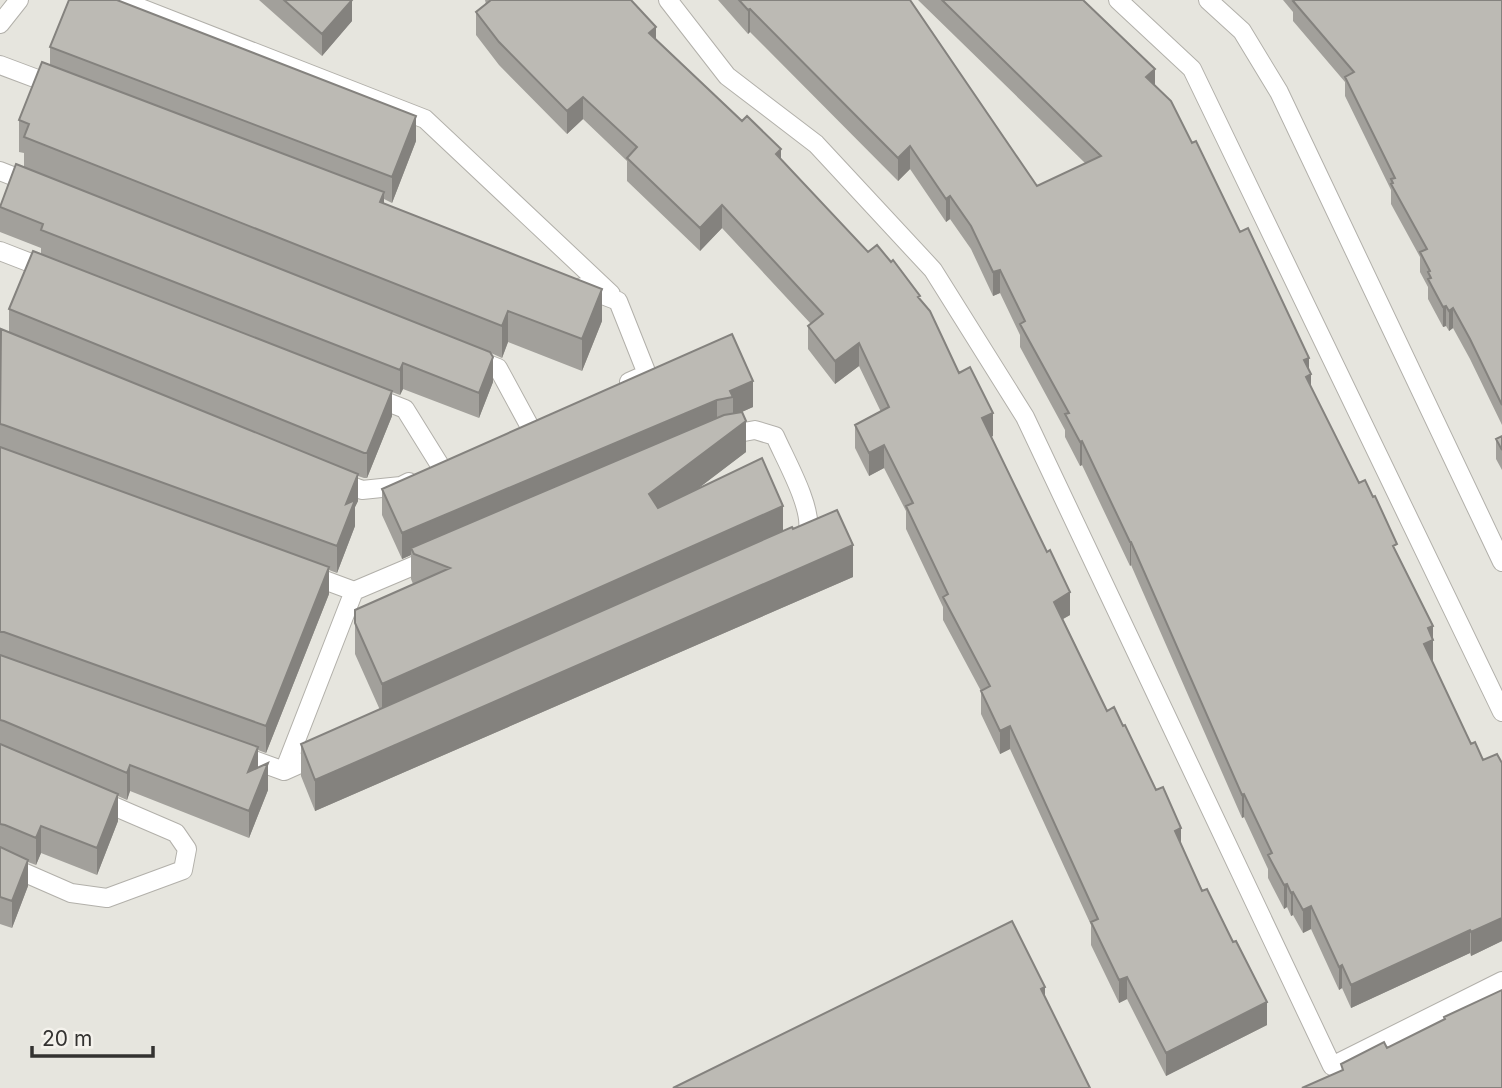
<svg xmlns="http://www.w3.org/2000/svg" width="1502" height="1088" viewBox="0 0 1502 1088" font-family="Inter,sans-serif">
  <rect width="100%" height="100%" fill="#e6e5de"/>
  <g fill="none" stroke-linecap="round" stroke-linejoin="round">
    <g stroke="#b2b0aa" stroke-width="20">
      <path id="lane" d="M120 0 425 119 611 294
        M668 0 727 76 816 144 933 270 1025 417 1332 1066 1502 981
        M1118 0 1192 69 1502 712
        M1208 0 1242 31 1279 92 1502 562
        M0 24 19 0
        M0 65 56 86
        M0 171 33 184
        M0 251 49 270
        M582 287 618 301 647 374 629 382
        M472 358 498 368 530 427
        M372 396 405 409 441 467
        M722 436 755 430 775 436C785 459 812 506 808 530 807 535 803 540 799 543
        M335 479 362 490 401 486 409 482
        M308 574 354 591 432 558
        M237 754 284 771 322 754
        M284 771 354 591
        M0 862 71 893 107 898 183 870 187 849 176 833 97 799"/>
    </g>
    <use href="#lane" stroke="#fff" stroke-width="18"/>
  </g>
  <path fill="#a2a09b" d="M259 0H352V21L322 56Z
    M485 0H612L656 40 781 159 868 252 920 300 993 436 991 437 1070 615 1063 619 1107 711 1123 726 1181 845 1267 1025 1166 1076 1127 999 1119 1003 1091 945V925L1010 749 1000 754 981 714V691L943 620V607L906 529V511L884 468 869 476 855 448V425L881 412 859 366 835 384 808 349V326L811 324 722 228 700 251 627 181V161L583 119 567 134 499 65 476 35V12L486 4Z
    M718 0H910L1037 186 1085 163 918 0H1083L1155 85 1192 143 1240 232 1309 370 1311 388 1359 483 1397 553 1433 626V663L1471 744 1483 760 1502 763V941L1471 956 1470 953 1351 1008 1342 988 1339 990 1311 929 1303 933 1293 915 1291 916 1287 907 1284 909 1268 878V869L1244 817 1242 818 1131 565 1130 566 1082 465 1080 466 1065 437V430L1020 347V335L1000 293 993 296 971 249 950 219 946 222 910 169 898 181 750 32 748 34Z
    M1283 0H1502V425L1470 359 1453 328 1449 331 1446 326 1443 327 1428 299V287L1420 272V257L1391 204V190L1345 96V82L1293 21V12Z
    M50 47 416 141 392 203 384 199V204L602 321 582 371 508 342 502 358 491 353 493 382 479 418 403 389 400 395 392 392V416L367 478H364L358 476V501L355 507V526L337 573 329 570V594L266 753 258 750V767L268 790 249 838 130 791 127 800 118 796V821L97 875 41 853 36 865 28 862V886L12 928 0 924V331L9 332V309L41 254V248L0 232V205L24 167V153L19 152V120L50 65Z
    M732 334 753 407 739 413 746 452 697 489 783 531 793 529 853 577 315 811 301 776V744L380 710 355 654V610L413 584 411 579V555L402 559 382 515V489Z
    M1502 436V470L1496 459V439Z"/>
  <path fill="#84827e" d="M352 0V21L322 56V34Z
    M750 9V32L748 34V10Z
    M656 27V50L649 33Z
    M1155 69V93L1146 77Z
    M583 97V119L567 134V111Z
    M416 116V141L392 203V177Z
    M910 146V169L898 181V158Z
    M781 149V172L776 154Z
    M384 192V224L380 202Z
    M950 196V219L946 222V199Z
    M722 205V228L700 251V228Z
    M1000 270V293L993 296V272Z
    M602 289V321L582 371V339Z
    M1446 306V326L1443 327V307Z
    M1453 308V328L1449 331V311Z
    M508 311V342L502 358V326Z
    M859 343V366L835 384V361Z
    M493 357V382L479 418V393Z
    M1309 358V375L1311 374V398L1306 400 1304 360Z
    M403 363V389L400 395V370Z
    M753 381V407L733 416V397L730 391Z
    M392 391V416L367 478V453Z
    M717 400V426L411 548V555L402 559V533Z
    M993 413V436L982 441V418Z
    M746 421V452L649 526V494Z
    M1082 441V465L1080 466V442Z
    M884 445V468L869 476V453Z
    M358 474V501L355 507V526L337 573V546L346 504Z
    M783 506V538L382 715V684Z
    M1130 542H1131V565L1130 566Z
    M853 545V577L315 811V780Z
    M329 567V594L266 753V726Z
    M1070 592V615L1054 624V602Z
    M1433 626V663L1424 644 1428 628Z
    M1010 726V749L1000 754V731Z
    M258 747V774L248 772Z
    M268 763V790L249 838V811Z
    M130 765V791L127 800V773Z
    M118 794V821L97 875V848Z
    M1244 794V817L1242 818V795Z
    M41 826V853L36 865V838Z
    M1181 828V851L1175 831Z
    M28 860V886L12 928V901Z
    M1287 884V907L1284 909V885Z
    M1293 892V915L1291 916V893Z
    M1311 906V929L1303 933V910Z
    M1502 918V941L1471 956V932Z
    M1470 930V953L1351 1008V985Z
    M1342 965V988L1339 990V967Z
    M1127 977V999L1119 1003V980Z
    M1045 987V1016L1041 989Z
    M1267 1002V1025L1166 1076V1053Z"/>
  <path fill="#bcbab4" stroke="#84827e" stroke-width="2" d="M69 0H117L416 116 392 177 50 47Z
    M284 0H352L322 34Z
    M491 0H631L656 27 649 33 742 121 747 116 781 149 776 154 868 252 877 245 891 262 893 260 920 296 918 297 930 311 959 373 970 367 993 413 982 418 1047 552 1050 550 1070 592 1054 602 1107 711 1114 707 1123 726 1125 725 1156 790 1163 787 1181 828 1175 831 1202 891 1207 889 1233 942 1236 941 1267 1002 1166 1053 1127 977 1119 980 1091 922 1098 919 1010 726 1000 731 981 691 990 686 943 597 948 594 906 506 913 503 884 445 869 453 855 425 889 407 859 343 835 361 808 326 823 314 722 205 700 228 627 158 637 147 583 97 567 111 499 42 476 12Z
    M739 0H910L1037 186 1101 156 942 0H1083L1155 69 1146 77 1171 101 1192 143 1196 141 1240 232 1248 228 1309 358 1304 360 1311 374 1306 377 1359 483 1365 480 1373 497 1375 496 1397 544 1393 546 1433 626 1428 628 1433 640 1424 644 1471 744 1475 742 1483 760 1497 754 1502 763V918L1471 932 1470 930 1351 985 1342 965 1339 967 1311 906 1303 910 1293 892 1291 893 1287 884 1284 885 1268 855 1272 853 1244 794 1242 795 1131 542H1130L1082 441 1080 442 1065 414 1069 413 1020 324 1025 321 1000 270 993 272 971 226 950 196 946 199 910 146 898 158 750 9 748 10Z
    M1295 0H1502V405L1470 339 1453 308 1449 311 1446 306 1443 307 1428 279 1431 278 1428 272 1430 271 1420 252 1427 249 1391 184 1393 183 1391 179 1395 178 1345 77 1354 72 1293 1Z
    M42 62 384 192 380 202 602 289 582 339 508 311 502 326 24 137 29 124 19 120Z
    M16 164 490 352 493 357 479 393 403 363 400 370 41 230 43 224 0 207Z
    M33 251 392 391 367 453H364L9 309Z
    M1 329 358 474 346 504 355 500 337 546 4 425 0 424Z
    M732 334 753 381 730 391 733 397 717 400 402 533 382 489Z
    M742 412 746 421 649 494 658 508 762 458 783 506 382 684 355 623V610L450 568 414 554 411 548 724 415Z
    M1502 436V450L1496 439Z
    M0 447 329 567 266 726 4 632H0Z
    M837 510 853 545 315 780 301 744 792 527 793 529Z
    M0 655 258 747 248 772 268 763 249 811 130 765 127 773 4 721 0 720Z
    M0 744 118 794 97 848 41 826 36 838 5 825 0 824Z
    M0 847 28 860 12 901 0 897Z
    M1012 921 1045 987 1041 989 1090 1088H673Z
    M1502 990V1088H1302L1343 1070 1341 1064 1384 1042 1387 1048 1445 1019 1444 1017Z"/>
  <path d="M32 1046v10h121v-10" fill="none" stroke="#333230" stroke-width="3.5"/>
  <text x="42" y="1046" font-size="21" fill="#333230" stroke="#f4f2ec" stroke-width="5" paint-order="stroke">20 m</text>
</svg>
